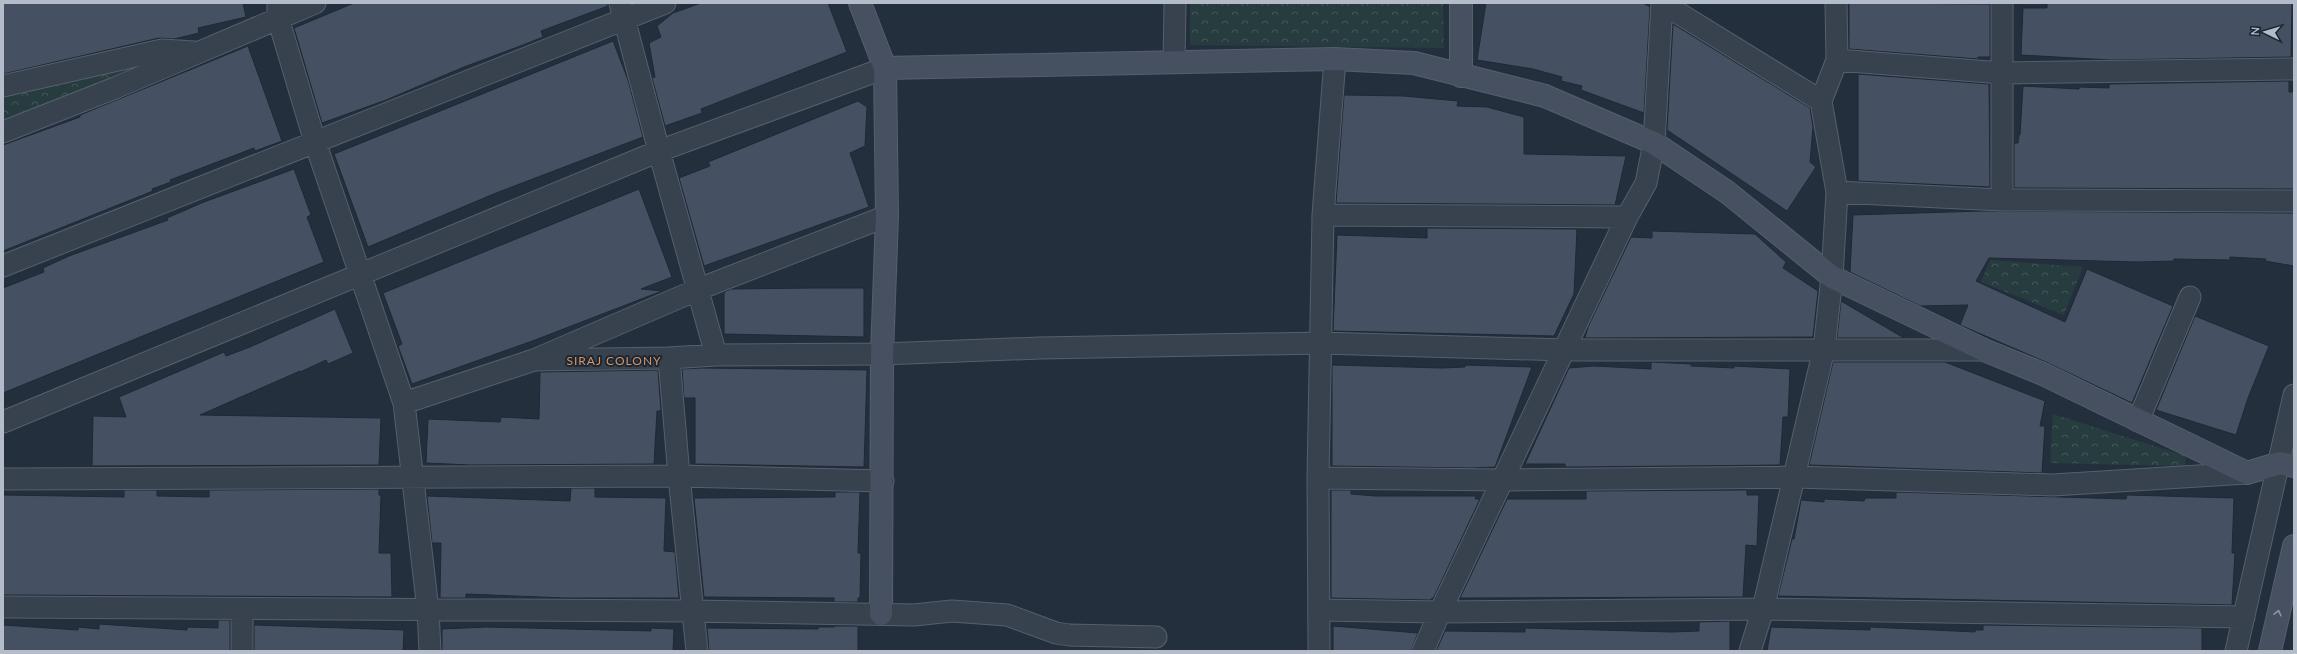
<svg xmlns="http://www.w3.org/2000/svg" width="2297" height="654" viewBox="0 0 2297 654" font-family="Lato,sans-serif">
  <defs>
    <pattern id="park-crowns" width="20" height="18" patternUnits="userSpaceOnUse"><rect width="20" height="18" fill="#263c3f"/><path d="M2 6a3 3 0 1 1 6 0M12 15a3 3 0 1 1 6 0" fill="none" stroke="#435659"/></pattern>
  </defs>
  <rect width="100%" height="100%" fill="#242f3e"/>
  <path fill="url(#park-crowns)" d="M1190 3H1443L1444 48 1190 45Z
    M134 60 138 72 3 124V91Z
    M1990 260 2083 267 2064 315 1981 282Z
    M2053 414 2186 456 2185 466 2050 463Z"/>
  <path fill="#455162" stroke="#1f2835" d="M3 3H243L246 17 198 28 199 33 174 39 159 38 3 74Z
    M354 3H608V6L541 31 543 37 523 45 464 67 386 100 322 123 294 28Z
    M701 3H828L847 52 701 109 702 113 665 126 652 78 655 77 649 43 661 37 657 26 673 13Z
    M1486 3H1643L1650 7 1644 113 1581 90 1582 86 1561 81 1562 77 1533 69 1477 60Z
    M1849 3 1990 4V57H1978V59L1849 49Z
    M2047 3H2292L2291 57 2110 60 2021 55 2023 8H2047Z
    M1673 24 1810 108 1813 127 1810 162 1816 167 1787 211 1667 130Z
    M613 41 628 80 643 137 496 193 368 247 334 154Z
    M248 46 282 141 255 151 254 148 170 180 171 182 152 189 153 191 3 251V145L80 117V115Z
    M1858 74 1989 84 1990 187 1858 181Z
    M2289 81V92H2294V189L2014 188V143H2018L2019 135H2020L2023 86 2079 89V87L2109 88V84Z
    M1344 95 1404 96 1458 101 1457 106 1487 107 1524 117V154L1626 156 1615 205 1336 203Z
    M858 101 867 107 865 146 850 153 869 207 704 266 679 178 710 166 708 162Z
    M294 169 311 215 307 217 324 262 3 393V288L44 272 43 268 69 256 168 220 167 218 204 202Z
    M639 189 672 277 641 289 662 291 535 340 412 384 398 346 402 344 383 293Z
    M1983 211 2294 213V266L2265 261 2266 259 2230 257V260L2174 259V261L2138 262 1989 258 1976 281 2065 322 2087 269 2173 306 2132 403 2048 363 1960 325 1968 305 1920 306 1850 272 1853 215Z
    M1427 228 1577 229 1574 294 1554 336 1333 331 1337 235 1427 238Z
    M1652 231 1755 234 1786 262 1783 268 1818 291 1813 337 1585 338 1588 327 1631 237 1652 238Z
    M814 288H864V337L724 334V292L731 289Z
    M1841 301 1858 311 1904 338H1837Z
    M335 309 353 353 328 364 326 360 300 372V371L200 415 381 418 379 465 92 466 93 416 126 417 119 397 224 352 226 356 250 347Z
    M2195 316 2269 346 2248 398 2236 435 2156 410Z
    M1651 362 1691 364V366L1734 368V366L1790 369 1788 417H1783L1780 465 1573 467H1565V464H1525L1569 368 1594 366 1651 369Z
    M1833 362H1945L2045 401 2040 426H2045L2042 473 1809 465Z
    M1332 365 1442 368 1465 367V365L1532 367 1495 467 1472 468 1332 466Z
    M701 368 867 370 864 467 695 464V398H684L682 369Z
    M658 370 661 411H657L654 464 471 465 426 463 428 419 500 422 501 417 539 419 540 372Z
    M571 488H595V497L666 498 664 551 675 552 679 598H565L466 594V598H440L441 543H432L427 496 570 501Z
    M379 489V495H381L379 553H391L392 597 3 595V495L124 497V490H157V496L209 497V490Z
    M1331 490H1351V494L1375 496H1476L1475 499H1480L1434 597 1430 600 1331 598Z
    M1747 490V495H1759L1757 546 1746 545 1743 597 1460 598 1507 499H1586V491Z
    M835 492H860L858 553H861L860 598H858V602H834V598L704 597 694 498 835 497Z
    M1896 492 2126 499 2127 495 2234 498 2232 553H2235L2232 605 1778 596 1792 539H1794L1801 500 1824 502V499L1864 501 1865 498H1896Z
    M218 620H230V651H3V625L78 630V627L99 629V624L187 630V627L218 628Z
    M1730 621V651H1436L1445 631 1525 632V628L1672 632 1699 631V622Z
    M254 625 404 630 403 651H254Z
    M1983 625 2202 628V651H1767L1771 627 1870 630V627L1975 632V630H1983Z
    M834 626H858V651H709L707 628 818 629V627H834Z
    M1333 626 1418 633 1411 651H1333Z
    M486 627 651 631V628L674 629 673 651H442V629Z"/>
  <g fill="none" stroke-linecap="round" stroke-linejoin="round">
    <g stroke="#565f6c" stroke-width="23">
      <path id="street" d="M278 3V18L315 142 404 403 428 610 430 651
        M620 3 659 151 716 355
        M1662 3 1821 101
        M1837 60 2002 73 2294 69
        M1174 62 1175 3
        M3 86 162 50 194 52
        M3 132 115 88 315 3
        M1837 192 2002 200 2294 201
        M2002 200V3
        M1323 215 1627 217
        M3 266 665 3
        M669 358 679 476 697 651
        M534 360 669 358 716 355 882 354 1040 348 1321 343 1564 350H1984
        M404 403 534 360 699 289 887 216
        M2138 421 2190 297
        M3 422 659 151 885 68
        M1318 478 1502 480 1796 477 2053 485 2247 473
        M3 479 679 476 883 481
        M3 607 691 611 914 615 952 611 1007 615 1056 633 1069 635 1156 637
        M242 609V651
        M1319 610 1440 612 1763 609 2244 617
        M1319 651 1318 478 1323 215 1335 59
        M1423 651 1440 612 1627 217 1646 183 1654 143 1662 3
        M1750 651 1763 609 1824 349 1832 277 1837 192 1821 101 1837 60 1836 3
        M2236 651 2294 395"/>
    </g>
    <g stroke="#565f6c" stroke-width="24">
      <path id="secondary" d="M860 3 885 68 887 216 882 354 881 614
        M1461 3V76
        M885 68 1335 59 1414 63 1545 96 1654 143 1727 192 1832 277 1984 350 2043 374 2247 473 2280 463 2294 466
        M2270 651 2294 546"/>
    </g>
    <use href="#street" stroke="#38414e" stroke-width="21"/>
    <use href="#secondary" stroke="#465061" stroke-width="22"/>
  </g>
  <defs><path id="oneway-chevron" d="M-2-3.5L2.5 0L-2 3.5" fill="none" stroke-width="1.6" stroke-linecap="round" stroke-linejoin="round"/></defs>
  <use stroke="#8e96a5" href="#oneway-chevron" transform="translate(2278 613) rotate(-77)"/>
  <g text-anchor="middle" stroke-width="4" stroke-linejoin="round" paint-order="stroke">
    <g font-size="12" letter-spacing="1" fill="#d59563" stroke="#1d2633">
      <text x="614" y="365">SIRAJ COLONY</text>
    </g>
  </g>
  <rect width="2297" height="654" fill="none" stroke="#b4bcc9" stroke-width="8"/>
  <g transform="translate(2265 32) rotate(275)" stroke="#1d2633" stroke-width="3" paint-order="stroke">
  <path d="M0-3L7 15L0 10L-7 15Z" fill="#b4bcc9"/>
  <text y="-6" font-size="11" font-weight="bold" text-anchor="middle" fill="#b4bcc9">N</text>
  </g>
</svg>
